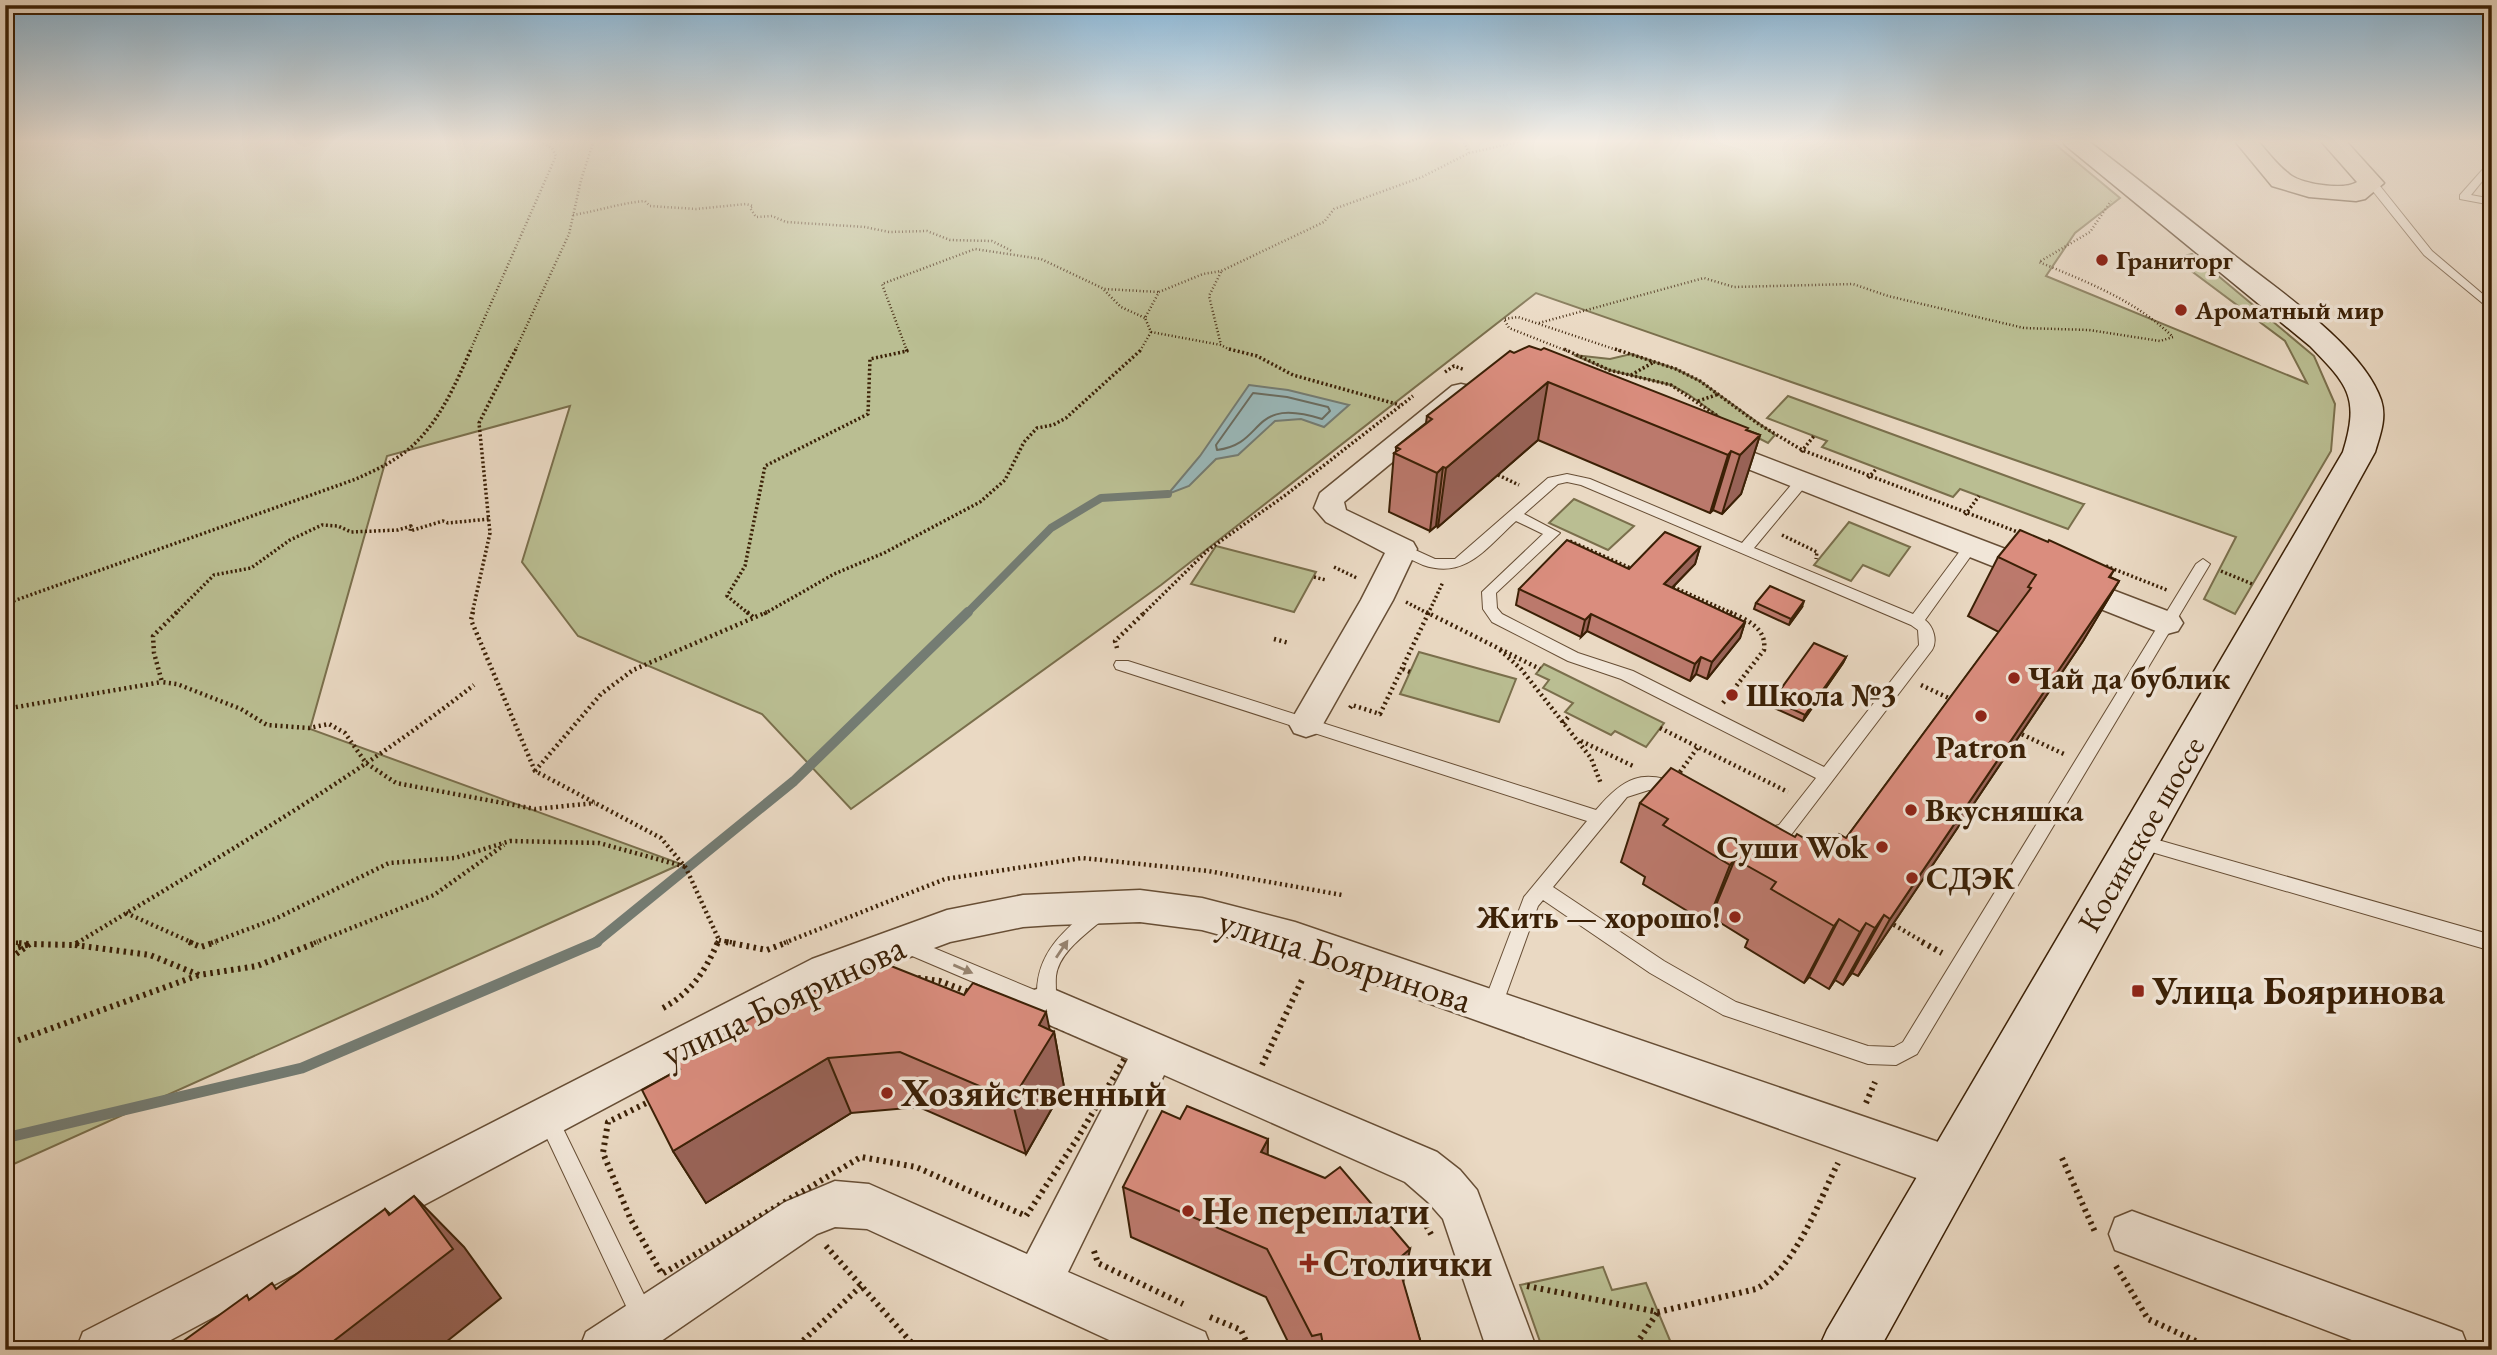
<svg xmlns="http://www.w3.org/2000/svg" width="2497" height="1355" viewBox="0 0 2497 1355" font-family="'EB Garamond',serif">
  <rect width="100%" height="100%" fill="#ead9c3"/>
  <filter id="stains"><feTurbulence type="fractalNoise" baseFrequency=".00286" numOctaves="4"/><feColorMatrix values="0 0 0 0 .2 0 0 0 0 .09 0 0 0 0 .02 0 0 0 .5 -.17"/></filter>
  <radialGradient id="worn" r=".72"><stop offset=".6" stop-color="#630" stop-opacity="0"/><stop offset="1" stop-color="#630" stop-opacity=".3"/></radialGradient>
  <path fill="#babe92" stroke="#7a6f4c" stroke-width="2" d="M5 140H2050L2120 198 2075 233 2046 276 2307 383 2285 341 2174 258 2192 254 2314 356 2335 404 2331 451 2235 614 2204 599 2236 537 1536 293 1161 585 851 809 762 714 578 636 522 562 570 406 387 456 310 729 681 864 5 1168Z
    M1631 354 1676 369 1700 381 1775 435 1768 443 1725 421 1688 394 1671 385 1609 370 1574 355 1610 359Z
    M1788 396 2083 504H2084L2068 529 1960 489 1953 497 1822 447 1827 441 1767 418Z
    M1574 499 1634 526 1608 550 1549 523Z
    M1849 522 1910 547 1889 576 1863 565 1851 581 1814 565Z
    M1216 546 1316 572 1294 612 1191 584Z
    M1419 652 1516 679 1499 722 1400 694Z
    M1544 664 1664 723 1646 747 1615 731 1611 735 1565 712 1573 703 1543 688 1549 680 1536 674Z
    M1603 1267 1612 1290 1646 1283 1674 1350H1543L1520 1285Z"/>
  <path fill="#9ab9bb" stroke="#747c73" stroke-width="2" d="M1249 385 1288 390 1349 405 1324 427 1301 419 1275 421 1238 455 1216 459 1189 486 1168 494 1200 456Z"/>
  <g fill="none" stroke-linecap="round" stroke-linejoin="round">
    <path stroke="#6a6c60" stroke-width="2" d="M1253 393 1287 397 1328 407 1330 411 1322 419C1248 396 1267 444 1217 450L1216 445Z"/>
    <path stroke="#747c73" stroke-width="8" d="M966 614 1051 528 1101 498 1168 494"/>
    <path stroke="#747c73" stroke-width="10" d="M595 943 794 781 968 612"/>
    <path stroke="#747c73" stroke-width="11" d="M5 1138 302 1068 597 942"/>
    <g stroke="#674e35" stroke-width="2">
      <path id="service" d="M2492 159V169L2471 195 2492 199V205L2460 199V195Z
        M2368 181H2376L2432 251 2492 302V311L2424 255 2368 185Z
        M1567 474 1590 479 1742 543 1798 477H1808L1810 480 1808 483 1754 548 1913 614 1966 543 1971 541 1978 546 1925 620C1933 626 1938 640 1932 650L1791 835 1771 843 1760 840 1757 835 1760 830 1779 825 1816 778 1621 679 1568 661 1492 622 1483 609 1482 592 1543 534 1516 521C1487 547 1466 580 1423 565 1414 561 1402 556 1395 549L1402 544 1435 559H1455L1548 478ZM1567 482 1581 485 1911 625 1918 630 1919 645 1824 767 1633 671 1578 653 1502 614 1497 608 1496 593 1560 533 1524 514 1558 484Z
        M2203 559 2210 564 1917 1054 1896 1065 1868 1064 1723 1015 1650 973 1543 900 1538 906 1499 1014 1492 1017 1485 1014 1482 1008 1524 897 1587 821 1116 669 1114 665 1116 661H1128L1596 810C1623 778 1642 767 1684 786L1687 791 1684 796 1678 798 1662 791 1649 790 1627 797 1553 887 1664 961 1736 1002 1868 1046 1894 1047 1903 1042 2196 564Z
        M2137 834 2492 935V951L2131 846 2128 841 2131 836Z
        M1100 903 1107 906 1109 911 1107 916C1089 932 1059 951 1056 976 1055 988 1058 999 1053 1010L1046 1013 898 950 896 944 898 938 905 936 1037 991C1038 951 1065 930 1093 906Z
        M547 1107 554 1110 651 1309 655 1317 651 1325 643 1329 635 1325 537 1117 540 1110Z"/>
    </g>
    <g stroke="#674e35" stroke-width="3">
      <path id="minor" d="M1461 384 1470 386 1474 392 1470 398 1344 502 1346 510 1413 542 1417 549 1393 600 1318 733 1306 737 1294 733 1289 724 1361 600 1385 553 1326 522 1314 508 1320 493 1452 386Z
        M1710 436 2178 615 2183 623 2178 631 2167 634 2156 631 1700 450 1696 444 1700 438Z
        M1140 890 1202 898 1295 922 1950 1146 1966 1153 1973 1168 1966 1183 1950 1190 1294 955 1202 930 1140 922 1053 925 1023 927 950 942 840 983 152 1350H76L83 1332 812 959 947 910 1023 895Z
        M1046 986 1437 1152 1460 1170 1477 1190 1537 1350H1487L1443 1219 1428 1202 1405 1182 1164 1075 1068 1272 1205 1332 1212 1350H1131L867 1229 835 1227 817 1234 648 1350H579L586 1332 785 1202 835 1181 869 1184 1027 1254 1128 1059 1031 1017 1025 1004 1031 991Z
        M2132 1211 2444 1325 2462 1332 2469 1350H2378L2115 1250 2109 1234 2115 1218Z"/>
    </g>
    <g stroke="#3b2006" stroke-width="3">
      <path id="secondary" d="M2062 140H2087C2135 177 2182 214 2230 252 2274 287 2363 346 2381 400 2387 418 2380 435 2375 452L1879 1350H1818L1827 1330 2343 452C2360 397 2348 385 2310 346L2065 145Z"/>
    </g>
    <g stroke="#3b2006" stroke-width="3">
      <path id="primary" d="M2234 140H2257C2267 151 2276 164 2288 173 2299 184 2344 191 2357 182L2320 140H2345L2384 183 2365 199 2356 201 2309 197 2272 186Z"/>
    </g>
    <path stroke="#3b2006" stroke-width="2.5" stroke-dasharray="1 2.5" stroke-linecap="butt" d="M1469 153 1527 140
      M573 215C598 211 620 203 645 201L650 206 696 209 746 204 753 206 750 208 756 217 772 216 786 222 865 227 889 232 927 231 950 240 992 241 1012 251
      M1221 272 1209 296 1221 345
      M1104 290 1121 307 1145 318
      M1539 323 1704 278 1734 287 1853 284 1888 296 2024 328 2089 330 2160 341 2173 337C2135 300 2087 282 2039 262L2090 232 2111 201
      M1151 332 1221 345 1232 351
      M470 351 556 156 552 148 538 140
      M515 351 569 234 581 180 594 140
      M907 351 882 284 975 249 1041 259 1104 289 1159 292
      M1140 351 1151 332 1145 318 1159 292 1203 274 1221 271 1324 222 1334 209 1422 177 1469 153 1463 140
      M1567 351 1509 328 1504 319 1518 317 1620 351"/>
    <path stroke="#3b2006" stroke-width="3.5" stroke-dasharray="2 2.5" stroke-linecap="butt" d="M1229 349 1257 356 1293 375 1400 405
      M1564 349 1609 370 1671 385 1719 417
      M1615 349 1676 369 1700 381 1757 423 1802 450 2023 534
      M1445 372 1454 366 1465 370
      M1631 375 1654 362
      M1698 401 1719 394
      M1801 452 1814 436
      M1498 475 1519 485
      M1868 478 1877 468
      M1965 515 1979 496
      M1782 535 1817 552 1816 559
      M1570 541 1635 570
      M2106 566 2167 590
      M1334 567 1357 578
      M2221 571 2252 584
      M1314 577 1326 580
      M1669 585 1734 614
      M1406 602 1429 614
      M5 604 356 479C369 473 383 467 395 459 434 435 453 390 471 349
      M175 614 214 575 251 568 290 540 322 525 338 526 351 532 398 530 411 526 410 531 443 521 448 523 489 519
      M472 614 490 533 479 423 516 349
      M749 614 727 596 745 566 765 466 868 414 870 359 907 351 906 349
      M764 614 834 574 884 553 980 502 1005 480 1024 442 1037 428 1053 425 1066 418 1142 349
      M1143 614 1208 550 1287 494 1413 396
      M1428 614 1443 582"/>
    <path stroke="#3b2006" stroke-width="4.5" stroke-dasharray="2 3.5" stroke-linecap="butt" d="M177 612 153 636 154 653 162 682 177 684 241 709 267 725 309 728 329 724 345 733 366 763 396 783 535 809 595 803
      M473 612 471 620 535 771 661 838 686 868 719 940
      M747 612 754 618
      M1426 612 1540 669
      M1274 639 1289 643
      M1117 648 1115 641 1145 612
      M1500 650 1521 669 1591 758 1601 784
      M1403 669 1410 672
      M1921 685 1955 701
      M1723 703 1764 650C1767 628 1747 620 1730 612
      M1350 708 1352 705 1380 714 1429 612
      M5 709 162 682
      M1563 723 1570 715
      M1660 728 1788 792
      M2017 732 2066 755
      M1581 741 1633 766
      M535 771 601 694 633 670 767 612
      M1680 772 1698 747
      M126 913 193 943
      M1889 922 1925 943
      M719 940 735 943
      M5 942 21 943
      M77 943C212 861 350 782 474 685
      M211 943 275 919 389 863 455 858 510 841 599 843 686 867
      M314 943 434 895 504 845
      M717 943 719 940
      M784 943 945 879 1082 858 1208 871 1342 895"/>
    <path stroke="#3b2006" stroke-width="6" stroke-dasharray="2.5 4.5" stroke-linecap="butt" d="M5 942 30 944 5 951
      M189 942 201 947 216 942
      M726 942 767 950 788 942
      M1922 942 1942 953
      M75 945 150 955 199 975 257 966 318 942
      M5 962 30 944 74 945 80 942
      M911 977 940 981 1128 1053 1077 1139 1026 1216 916 1167 861 1157 662 1274 631 1220 603 1153 608 1122 800 1027Z
      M663 1008C692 992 705 971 718 942
      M5 1045 199 975
      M1262 1065 1302 980
      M1866 1103 1875 1082
      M2062 1158 2095 1232
      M1423 1220 1432 1236
      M826 1246 918 1350
      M1094 1251 1098 1263 1183 1304
      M2116 1266 2148 1319 2215 1350
      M1527 1286 1658 1312 1756 1289C1795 1269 1819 1201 1838 1163
      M1210 1317 1241 1330 1250 1350
      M793 1350 861 1286
      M1632 1350 1658 1312
      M1799 1350 1806 1338"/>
    <use href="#service" fill="#f1e6d8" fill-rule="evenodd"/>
    <use href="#minor" fill="#f1e6d8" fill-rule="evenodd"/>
    <use href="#secondary" fill="#f1e6d8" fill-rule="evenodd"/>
    <use href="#primary" fill="#ead9c3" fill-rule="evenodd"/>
  </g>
  <path fill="#bb796c" stroke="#3b2006" stroke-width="2" d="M1541 350 1760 435 1741 494 1722 514 1713 510 1710 513 1538 440 1438 527 1436 526 1430 531 1389 512 1394 453 1396 452V447L1426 423 1427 416 1514 353Z
    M1700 547 1695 564 1672 588 1745 622 1740 638 1707 679 1696 674 1690 681 1587 631 1581 637 1516 605 1519 589 1629 569Z
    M1998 557 2114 570 2110 577 2119 581 2083 641 1858 976 1852 973 1843 985 1835 980 1829 989 1809 977 1804 983 1745 947 1748 940 1711 917 1707 923 1643 884 1645 877 1621 862 1640 803 1795 837 1814 844H1832L1846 838 1999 632 1968 616Z
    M1756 603 1802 607 1789 625 1754 609Z
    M1846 657 1843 663 1803 721 1770 706 1773 700Z
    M759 1023 1050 1030 1054 1032 1064 1087 1026 1154 919 1107 851 1113 706 1203 673 1151Z
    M1268 1139 1267 1155 1403 1283 1423 1350H1292L1266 1297 1131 1237 1123 1187Z"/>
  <path fill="#996358" stroke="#3b2006" stroke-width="2" d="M1548 382 1538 440 1438 527 1446 468Z
    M1760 435 1741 494 1722 514 1740 455Z
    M1731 451 1713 510 1710 513 1728 455Z
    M1443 467 1436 526 1430 531 1437 473Z
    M1700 547 1695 564 1659 601 1664 584Z
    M2119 581 2083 641 1858 976 1890 919Z
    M1804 601 1802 607 1789 625 1791 619Z
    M1591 614 1587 631 1581 637 1585 620Z
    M1745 622 1740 638 1707 679 1712 662Z
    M1701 657 1696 674 1690 681 1695 664Z
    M1846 657 1843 663 1803 721 1805 715Z
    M1735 859 1711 917 1707 923 1730 865Z
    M1884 915 1852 973 1843 985 1875 928Z
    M1839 919 1809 977 1804 983 1834 926Z
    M1866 923 1835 980 1829 989 1860 932Z
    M1046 1012 1051 1036 1054 1032 1064 1087 1026 1154 1012 1100 1039 1025Z
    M828 1058 851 1113 706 1203 673 1151Z
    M1268 1139 1267 1191 1261 1152Z
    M414 1196 464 1247 501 1298 436 1350H322L385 1209 436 1259Z
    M1410 1249 1400 1298 1397 1260Z"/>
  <path fill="#da8d7e" stroke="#3b2006" stroke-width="2" d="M1529 346 1541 350 1544 348 1748 428 1746 430 1760 435 1740 455 1731 451 1728 455 1548 382 1446 468 1443 467 1437 473 1394 453 1400 449 1396 447 1432 419 1427 416 1510 351 1514 353Z
    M2020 530 2048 542 2049 540 2114 570 2109 577 2119 581 1890 919 1884 915 1875 928 1866 923 1860 932 1839 919 1834 926 1771 889 1776 882 1735 859 1730 865 1663 825 1668 819 1640 803 1671 768 1795 837 1797 834 1814 844H1832L1839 834 1846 838 2031 588 2028 587 2036 575 1998 557Z
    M1665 532 1700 547 1664 584 1745 622 1712 662 1701 657 1695 664 1591 614 1585 620 1519 589 1567 540 1629 569Z
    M1770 586 1804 601 1791 619 1756 603Z
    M1814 643 1846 657 1805 715 1773 700Z
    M891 966 964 995 973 983 1046 1012 1039 1025 1054 1032 1012 1100 900 1052 828 1058 673 1151 642 1090 680 1069 676 1062 755 1016 759 1023 851 970Z
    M1187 1106 1268 1139 1261 1152 1325 1178 1340 1167 1410 1249 1397 1260 1423 1350H1324L1321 1334 1312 1336 1267 1249 1123 1187 1162 1111 1180 1119Z
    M414 1196 453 1249 322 1350H171L247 1295 249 1300 272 1283 276 1289 385 1209 389 1215Z"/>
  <defs><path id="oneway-solid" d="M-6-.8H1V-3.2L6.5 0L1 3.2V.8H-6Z" transform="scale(1.75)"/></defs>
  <g fill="#96836f">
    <use href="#oneway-solid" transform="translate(1062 949) rotate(-56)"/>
    <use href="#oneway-solid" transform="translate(963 969) rotate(23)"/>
  </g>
  <linearGradient id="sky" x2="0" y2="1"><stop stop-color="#89b6d6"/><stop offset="0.43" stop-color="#f6eee4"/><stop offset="1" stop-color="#f6eee4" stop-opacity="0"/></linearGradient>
  <rect width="2497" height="329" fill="url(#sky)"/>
  <g fill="#8f2418" stroke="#f1e6d8" stroke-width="2.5">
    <circle cx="2102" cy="260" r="7"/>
    <circle cx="2181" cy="310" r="7"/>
    <circle cx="2014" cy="678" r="7"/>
    <circle cx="1732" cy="695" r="7"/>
    <circle cx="1981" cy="716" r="7"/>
    <circle cx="1911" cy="810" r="7"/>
    <circle cx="1882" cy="847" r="7"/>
    <circle cx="1912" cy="878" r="7"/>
    <circle cx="1735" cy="917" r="7"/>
    <rect x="2131" y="984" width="14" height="14" rx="3.5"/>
    <circle cx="887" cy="1093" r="7"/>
    <circle cx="1188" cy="1211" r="7"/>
    <path d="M1305.5 1252.5h7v7h7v7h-7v7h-7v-7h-7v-7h7z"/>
  </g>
  <g text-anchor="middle" stroke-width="7" stroke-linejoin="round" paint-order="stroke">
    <g font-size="26" font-weight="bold" fill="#3b2006" stroke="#f1e6d8" text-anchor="start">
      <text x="2116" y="269">Граниторг</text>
      <text x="2195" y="319">Ароматный мир</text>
    </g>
    <g font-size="32" font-weight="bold" fill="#3b2006" stroke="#f1e6d8" text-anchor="start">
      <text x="2028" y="689">Чай да бублик</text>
      <text x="1746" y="706">Школа №3</text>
      <text x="1981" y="758" text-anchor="middle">Patron</text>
      <text x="1925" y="821">Вкусняшка</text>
      <text x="1868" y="858" text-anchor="end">Суши Wok</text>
      <text x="1926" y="889">СДЭК</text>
      <text x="1721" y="928" text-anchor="end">Жить — хорошо!</text>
    </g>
    <g font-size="32" fill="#3b2006" stroke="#f1e6d8">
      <text transform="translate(2141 834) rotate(-60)" y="11">Косинское шоссе</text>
    </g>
    <g font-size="38" fill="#3b2006" stroke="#f1e6d8">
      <text transform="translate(1345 960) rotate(18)" y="13">улица Бояринова</text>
      <text transform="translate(783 1000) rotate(-25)" y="13">улица Бояринова</text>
    </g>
    <g font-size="38" font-weight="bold" fill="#3b2006" stroke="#f1e6d8" text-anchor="start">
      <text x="2152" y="1004">Улица Бояринова</text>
      <text x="901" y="1106">Хозяйственный</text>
      <text x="1202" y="1224">Не переплати</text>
      <text x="1323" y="1276">Столички</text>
    </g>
  </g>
  <rect width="2497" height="1355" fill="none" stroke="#ead9c3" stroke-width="28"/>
  <rect x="7" y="7" width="2483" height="1341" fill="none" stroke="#3b2006" stroke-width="3.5"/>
  <rect x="14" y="14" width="2469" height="1327" fill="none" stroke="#3b2006" stroke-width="2"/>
  <rect width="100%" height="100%" filter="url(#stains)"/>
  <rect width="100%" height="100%" fill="url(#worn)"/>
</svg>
